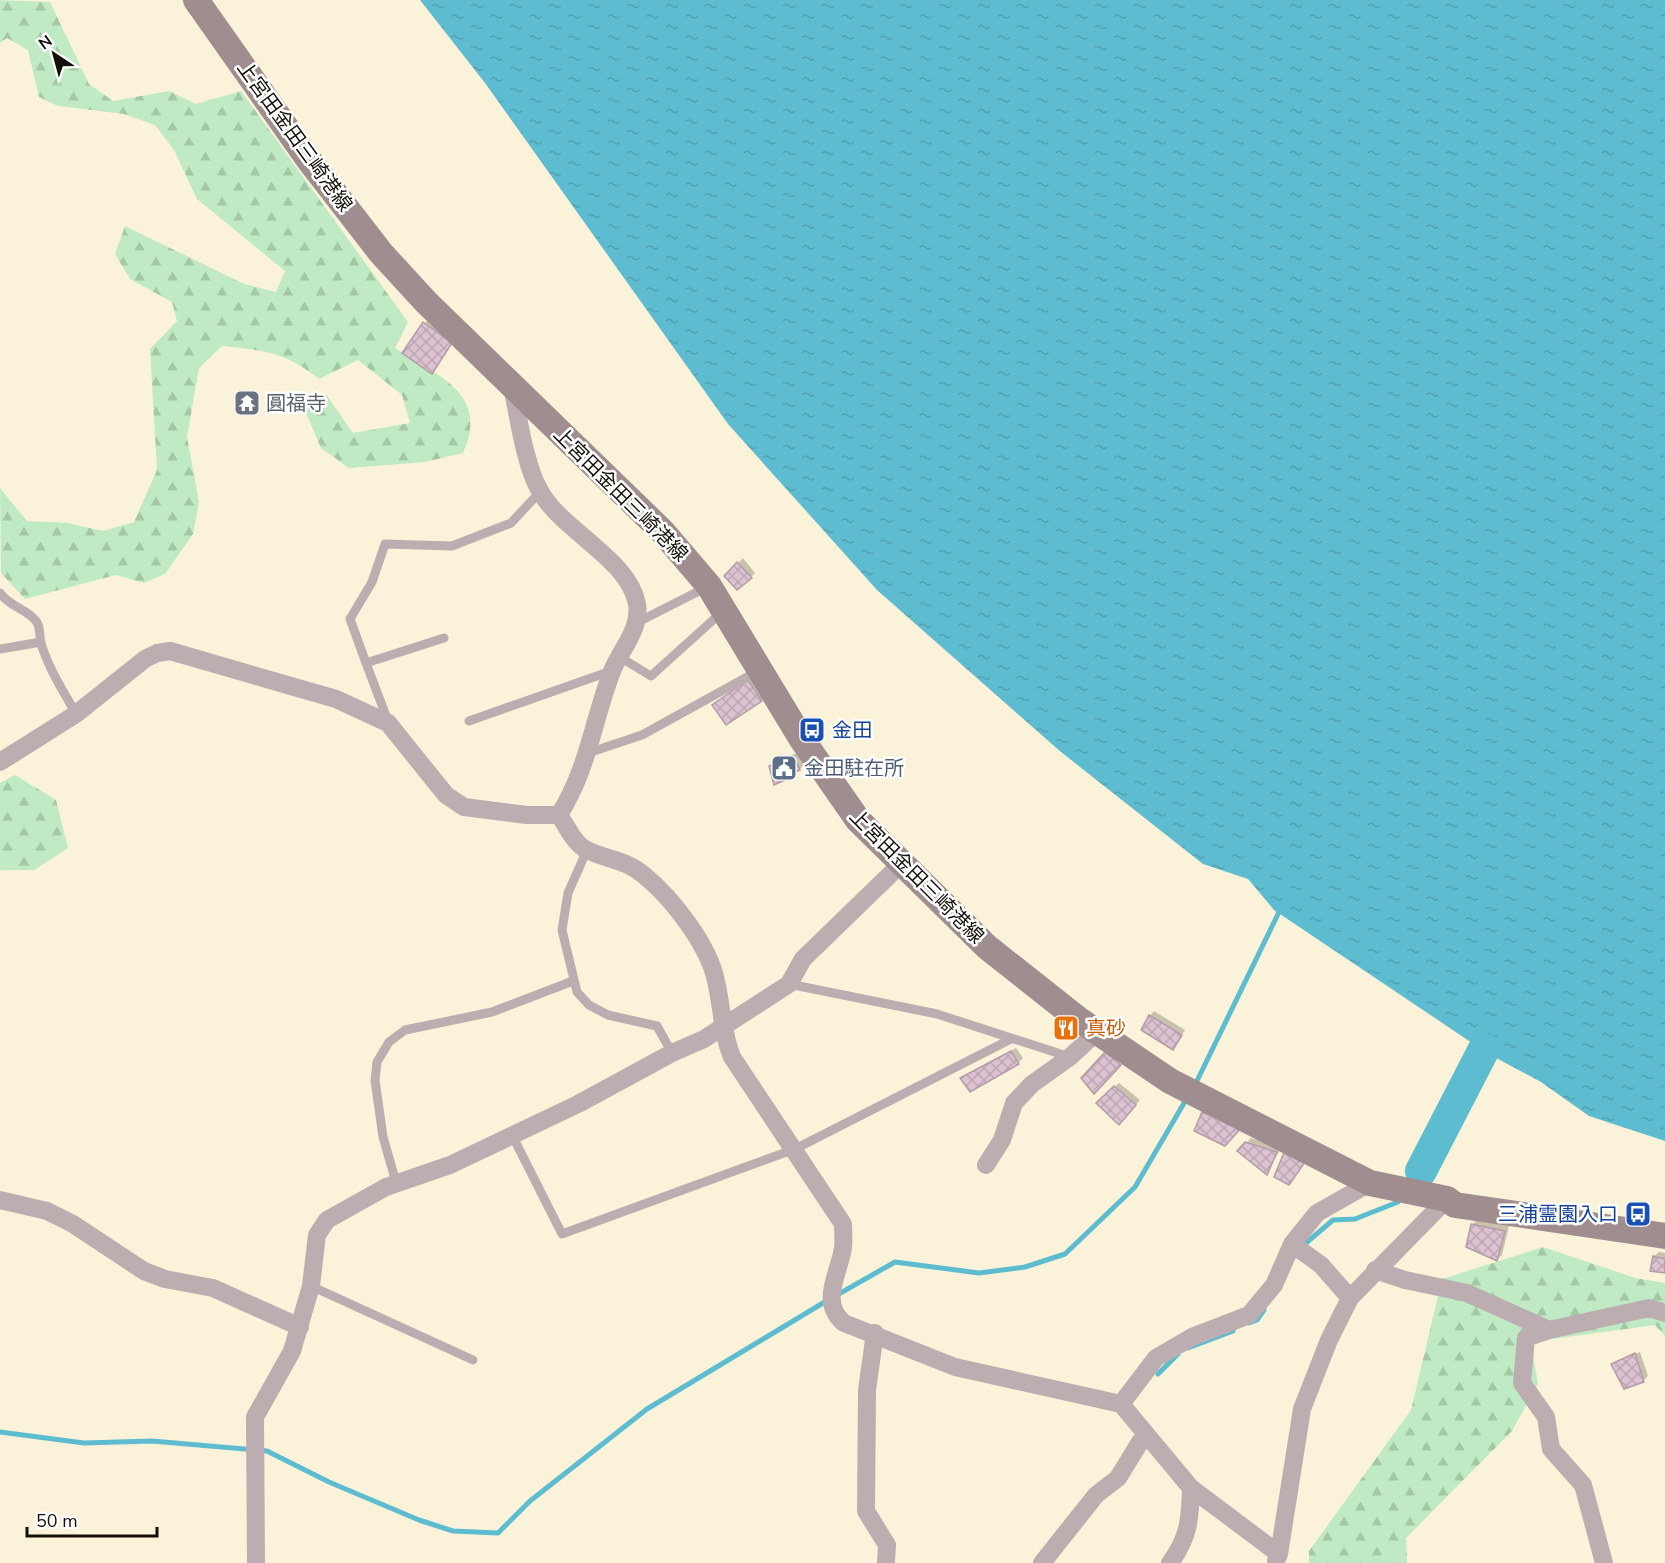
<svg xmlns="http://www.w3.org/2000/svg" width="1665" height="1563" viewBox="0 0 1665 1563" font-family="'Nunito Sans','Noto Sans JP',sans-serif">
  <defs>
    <pattern id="forest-firs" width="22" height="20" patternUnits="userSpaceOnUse" patternTransform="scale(1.5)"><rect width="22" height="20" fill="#c0eac3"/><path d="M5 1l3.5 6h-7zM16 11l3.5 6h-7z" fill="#a4c8a6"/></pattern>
    <pattern id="water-ripples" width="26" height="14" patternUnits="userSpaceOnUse" patternTransform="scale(1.5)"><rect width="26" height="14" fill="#5ebcd1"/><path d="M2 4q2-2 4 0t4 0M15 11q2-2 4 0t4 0" fill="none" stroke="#51a1b2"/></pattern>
    <pattern id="building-cross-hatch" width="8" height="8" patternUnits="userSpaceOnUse" patternTransform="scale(1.5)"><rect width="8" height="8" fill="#dcc2d1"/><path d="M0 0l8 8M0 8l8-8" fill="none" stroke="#bca6b2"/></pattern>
  </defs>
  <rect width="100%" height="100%" fill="#faf3d9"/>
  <path fill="url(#forest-firs)" d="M0 0 50 2 89 84 113 101 169 91 196 104 241 91 408 322 395 348C438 376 490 393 463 453L425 462 349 468 321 448 304 408 325 393 353 433 410 423 402 395 358 360 319 379C283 351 266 351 222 346L199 368 187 437 199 502 193 534 165 574 144 583 116 575 25 599 1 573 0 488 27 521 68 523 103 531 134 522 157 470 150 349 177 321 172 302 130 279 115 254 125 226 244 284 276 292 285 271 197 199 174 150 155 125 124 114 58 106 39 97 28 50 7 38 0 43Z
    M15 775 56 800 68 848 34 870H0V783Z
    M1543 1247 1635 1278 1665 1283V1336L1655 1325 1531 1342 1538 1384 1512 1431 1406 1538 1407 1563H1309V1551L1411 1410 1442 1279Z"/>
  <path fill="url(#water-ripples)" d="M420 0H1665V1141L1589 1116 1541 1082 1487 1053 1274 910 1248 879 1203 864 1061 752 877 590 728 424 485 83Z"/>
  <path fill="#0003" d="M429 318 456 338 436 367 404 353Z
    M743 558 755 573 751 577 726 576Z
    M753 677 765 695 761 700 714 705Z
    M798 752 804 765 795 774 775 783 771 767Z
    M1154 1011 1185 1030 1173 1048 1150 1016Z
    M1016 1048 1023 1058 1018 1063 970 1090 962 1078 966 1074Z
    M1119 1083 1140 1100 1124 1119 1098 1103Z
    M1251 1138 1281 1148 1267 1173 1239 1151Z
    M1477 1220 1509 1226 1502 1255 1497 1260 1472 1225Z
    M1659 1252 1665 1253V1272L1654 1256Z
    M1640 1352 1648 1376 1643 1381 1612 1364Z"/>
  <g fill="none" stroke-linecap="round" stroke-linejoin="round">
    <path stroke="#5ebcd1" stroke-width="5" d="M1195 1085 1279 912
      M1306 1243 1333 1220 1355 1219 1398 1202
      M837 1295 895 1262 979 1273 1025 1267 1065 1254 1135 1187 1187 1098
      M1249 1323 1257 1320 1264 1310
      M1188 1348 1233 1331
      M1158 1374 1178 1354
      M0 1432 84 1443 152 1441 267 1451 329 1482 419 1520 453 1531 498 1533 530 1501 647 1409 828 1300"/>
    <path stroke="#5ebcd1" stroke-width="32" d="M1421 1171 1484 1049"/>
  </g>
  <path fill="url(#building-cross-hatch)" stroke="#b49ba9" stroke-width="1.5" d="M423 322 452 343 432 374 402 353Z
    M737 562 752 578 737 590 724 576Z
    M748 680 762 701 726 725 712 705Z
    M793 756 800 770 795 772 796 775 774 785 769 766Z
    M1149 1015 1182 1035 1173 1050 1141 1030Z
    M1011 1051 1019 1064 970 1092 960 1078Z
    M1105 1052 1121 1065 1094 1094 1081 1078Z
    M1114 1086 1136 1105 1119 1125 1096 1103Z
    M1202 1112 1241 1128 1225 1146 1194 1131Z
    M1245 1142 1277 1152 1267 1175 1237 1151Z
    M1285 1150 1305 1162 1289 1185 1274 1177Z
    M1471 1224 1505 1231 1497 1261 1466 1247Z
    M1653 1256 1665 1259V1273L1650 1271Z
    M1635 1353 1644 1382 1624 1389 1611 1364Z"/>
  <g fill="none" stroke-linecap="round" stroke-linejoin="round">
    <path stroke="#bcaeb0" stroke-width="9" d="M0 593C11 608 26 608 36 621 41 627 39 636 41 643 48 668 64 692 76 714
      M636 623 707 587
      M444 638 366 663 350 619 372 582 385 544 452 546 511 523 540 492
      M0 649 41 642
      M618 656 651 676 723 611
      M366 663 388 721
      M469 721 611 671
      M588 753 642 735 758 671
      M587 850 568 893 562 930 577 992 589 1005 608 1015 657 1026 672 1053
      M789 984 937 1014 1070 1057
      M512 1135 562 1234 795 1149 1011 1039
      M396 1182 383 1137 375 1080 377 1062 389 1042 405 1030 492 1012 573 981
      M311 1286 473 1360"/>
    <path stroke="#bcaeb0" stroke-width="18" d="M512 386C518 415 525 466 540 491 561 530 629 559 637 604 641 629 621 649 612 671 593 721 588 769 559 815
      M0 762 76 714 145 659 157 653 170 651 336 699 388 723 446 795 464 807 527 815H559
      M559 815C567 826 574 844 587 850 607 860 626 859 645 876 673 899 709 946 716 981 722 1006 722 1033 732 1057L843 1224C843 1232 844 1240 843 1248 839 1274 819 1302 844 1323L955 1367 1121 1404 1191 1488 1279 1554
      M986 1165 1002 1140 1014 1103 1032 1084 1070 1057 1097 1032
      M0 1200 47 1211 73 1224 144 1271 165 1279 213 1288 300 1327
      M1292 1244 1321 1265 1350 1298
      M1375 1270 1405 1280 1467 1293 1549 1330
      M875 1333 867 1390 866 1511 887 1545 886 1563
      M1121 1404 1156 1358 1192 1337 1249 1315 1274 1285 1292 1244 1317 1213 1370 1183
      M1276 1561 1279 1554 1302 1409 1329 1340 1350 1298 1447 1199
      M256 1563 255 1417 292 1351 311 1286 317 1235 327 1220 386 1187 450 1165 578 1104 672 1053 704 1039 789 984 803 959 902 863
      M1042 1563 1096 1495 1118 1478 1145 1434
      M1170 1563C1189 1537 1190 1520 1191 1488
      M1604 1563 1583 1485 1551 1449 1546 1417 1522 1383 1526 1338 1549 1330 1649 1308 1665 1313"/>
    <path stroke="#a08d90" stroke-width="26" d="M196 0 309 160 381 253 426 302 662 531 709 586 801 738 858 820 987 947 1078 1019 1170 1081 1370 1183 1447 1199 1455 1205 1665 1236"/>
  </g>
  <defs>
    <g id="temple-square" transform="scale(1.35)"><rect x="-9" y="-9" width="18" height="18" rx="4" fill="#6b7280" stroke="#fff"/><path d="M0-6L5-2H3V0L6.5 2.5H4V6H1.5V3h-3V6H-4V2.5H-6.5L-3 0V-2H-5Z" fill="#fff"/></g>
    <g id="bus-square" transform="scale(1.35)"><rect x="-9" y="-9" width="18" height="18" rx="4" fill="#1a4fb4" stroke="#fff"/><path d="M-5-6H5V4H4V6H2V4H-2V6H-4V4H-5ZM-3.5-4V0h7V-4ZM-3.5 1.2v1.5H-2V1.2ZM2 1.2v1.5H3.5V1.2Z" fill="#fff"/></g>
    <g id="civic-square" transform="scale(1.35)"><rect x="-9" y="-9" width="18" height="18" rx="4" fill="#5c6f8a" stroke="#fff"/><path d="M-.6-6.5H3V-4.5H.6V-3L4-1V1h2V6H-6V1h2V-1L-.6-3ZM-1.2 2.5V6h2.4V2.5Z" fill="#fff"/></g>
    <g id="restaurant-square" transform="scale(1.35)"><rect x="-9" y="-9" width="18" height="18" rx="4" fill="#e8710a" stroke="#fff"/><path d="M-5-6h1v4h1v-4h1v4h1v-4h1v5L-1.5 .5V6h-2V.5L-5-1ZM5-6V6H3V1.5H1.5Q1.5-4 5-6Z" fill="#fff"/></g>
  </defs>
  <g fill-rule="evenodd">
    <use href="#temple-square" x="247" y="403"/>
    <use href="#bus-square" x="812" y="730"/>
    <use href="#civic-square" x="784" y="768"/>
    <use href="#restaurant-square" x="1066" y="1028"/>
    <use href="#bus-square" x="1638" y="1214"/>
  </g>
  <g text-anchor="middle" stroke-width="5" stroke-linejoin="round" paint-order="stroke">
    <g font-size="20" fill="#131007" stroke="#fff">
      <text transform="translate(295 136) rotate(54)" y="7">上宮田金田三崎港線</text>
      <text transform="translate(621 494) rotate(45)" y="7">上宮田金田三崎港線</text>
      <text transform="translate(917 876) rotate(45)" y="7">上宮田金田三崎港線</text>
    </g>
    <g font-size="20" fill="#5b616d" stroke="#fff" text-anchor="start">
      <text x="266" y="410">圓福寺</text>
    </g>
    <g font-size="20" fill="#164399" stroke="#fff" text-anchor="start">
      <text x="832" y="737">金田</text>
      <text x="1618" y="1221" text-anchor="end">三浦霊園入口</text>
    </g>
    <g font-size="20" fill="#4e5e75" stroke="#fff" text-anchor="start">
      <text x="804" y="775">金田駐在所</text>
    </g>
    <g font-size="20" fill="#c56008" stroke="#fff" text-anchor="start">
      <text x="1086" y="1035">真砂</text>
    </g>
  </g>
  <g transform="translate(54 54) rotate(324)" stroke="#ffffff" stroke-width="4.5" paint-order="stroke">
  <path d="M0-4.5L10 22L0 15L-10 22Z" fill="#131007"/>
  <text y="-9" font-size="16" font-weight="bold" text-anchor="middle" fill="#131007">N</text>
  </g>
  <path d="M27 1527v9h130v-9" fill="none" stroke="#131007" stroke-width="3"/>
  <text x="36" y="1527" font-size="18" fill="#131007" stroke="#ffffff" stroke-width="4.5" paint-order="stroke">50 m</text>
</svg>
